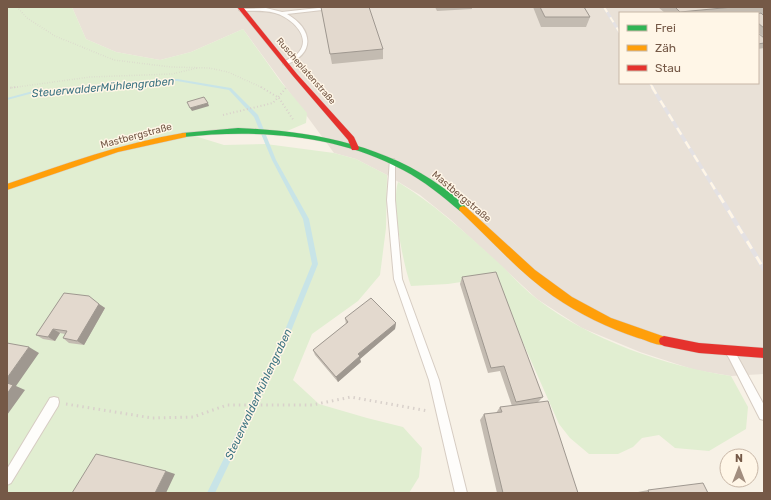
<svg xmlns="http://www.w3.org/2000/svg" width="771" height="500" viewBox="0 0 771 500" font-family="Rubik,sans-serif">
  <rect width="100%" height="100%" fill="#f7f1e6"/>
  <path fill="#e9e1d7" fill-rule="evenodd" d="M72 7H764V374L731 376 695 370 640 352 582 328 537 299 451 220 420 195 387 175 356 159 334 153 243 29 191 52 160 60 116 52 86 39ZM620 13H758V83H620Z"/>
  <path fill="#e1eed1" d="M7 7H72L86 39 116 52 160 60 191 52 243 29 281 82 307 113 306 123 287 131 185 133 224 145 266 144 334 153 356 159 387 175 386 228 380 275 358 301 312 334 293 380 319 404 367 418 403 427 422 448 419 477 409 493H7Z
    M398 182C436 205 469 236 502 266 513 277 525 290 537 299 590 340 665 366 731 376L748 407 746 429 709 451 675 448 659 435 642 438 633 447 618 454H589L570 438 559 424 494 277 448 284 411 286C403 264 391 203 398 182Z"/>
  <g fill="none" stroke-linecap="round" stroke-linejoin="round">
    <path fill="#c8e4e7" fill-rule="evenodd" d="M177 79 231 88 258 115 276 160 309 219 318 264 281 356 215 493H207L276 352 312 264 303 219 272 160 254 117 229 90 177 81 33 93 7 100V98L33 91Z"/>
    <g stroke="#d6ccc2" stroke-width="2">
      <path id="lane" d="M327 7 333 8 331 9 287 14C313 29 316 54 285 65L283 64V62C288 59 295 57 299 52 312 36 290 17 275 13 264 10 252 11 241 11L239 10 241 9 266 8 282 12Z
        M390 159H394L395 161V200L402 279 439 380 467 493H455L429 380 394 279 387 200Z
        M732 350 735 352 764 405V420L760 419 729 358 727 355 729 352Z
        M54 397 58 398 59 402 58 406 11 483 7 485V469L50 398Z"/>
    </g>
    <g stroke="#d7cdc3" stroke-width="1">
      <path id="fast" d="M238 128C310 131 383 144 442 187 450 193 462 200 467 209L466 211H460C442 196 424 181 403 170 337 134 256 129 183 137L179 135 183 133Z"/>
    </g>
    <g stroke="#d7cdc3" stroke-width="1">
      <path id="slow" d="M183 133H186V137L118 152 7 190V184C65 164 122 143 183 133Z
        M463 206 466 207 535 270 572 297 611 318 668 338 669 341 668 344C660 348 647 340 638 338 608 328 579 314 553 296 519 272 491 240 460 211L459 209 460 207Z"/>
    </g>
    <g stroke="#d7cdc3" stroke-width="1">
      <path id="jam" d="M237 7H243L297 74 354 137 359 148 358 150H352L348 140 293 76Z
        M664 336 699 343 764 348V358L699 353 664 346 660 344 659 341 660 338Z"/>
    </g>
    <path stroke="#d9d1cb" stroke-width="1.5" stroke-dasharray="0.5 2" stroke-linecap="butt" d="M17 7 27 18 55 36 114 60 171 67 209 68 228 72 263 88
      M10 88 90 77 172 74 197 68"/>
    <path stroke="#d9d1cb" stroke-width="2" stroke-dasharray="1 2.5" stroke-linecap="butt" d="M261 87 279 98 294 121
      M7 88 18 87
      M223 115 273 103 286 88"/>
    <path stroke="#d9d1cb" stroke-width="3" stroke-dasharray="1.5 4" stroke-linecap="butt" d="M66 404 152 418 193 417 227 405H312L351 397 428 411"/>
    <use href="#lane" fill="#fefdfb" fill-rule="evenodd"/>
    <use href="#fast" fill="#30b455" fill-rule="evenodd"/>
    <use href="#slow" fill="#ff9f0a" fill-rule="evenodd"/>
    <use href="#jam" fill="#e5322d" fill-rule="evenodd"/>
    <g stroke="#e4e1e3" stroke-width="3">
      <path id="rail-far2" d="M604 7 620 33
        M650 83 653 88"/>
    </g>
    <g stroke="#e4e1e3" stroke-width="3.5">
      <path id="rail-far1" d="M652 87 719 196"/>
    </g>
    <g stroke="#e4e1e3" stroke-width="4.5">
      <path id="rail" d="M719 195 764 269"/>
    </g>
    <use href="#rail-far2" stroke="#fff6e7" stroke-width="2" stroke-dasharray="6" stroke-linecap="butt"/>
    <use href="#rail-far1" stroke="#fff6e7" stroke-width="2.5" stroke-dasharray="8" stroke-linecap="butt"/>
    <use href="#rail" stroke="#fff6e7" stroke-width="3" stroke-dasharray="9" stroke-linecap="butt"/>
  </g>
  <path fill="#c3bbb1" d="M321 7 383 49V59L332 64Z
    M435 7H472V9L437 11Z
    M533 7H584L590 17 586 27H541Z
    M658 7H764V14H762L764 16V37L758 32V13H665Z
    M758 33 764 38V48L758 49Z
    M462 277 543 397 538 402 528 404 578 493H497L480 420 484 414 496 413 500 407 512 406 500 371 488 373 460 284Z
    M99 304 105 308 84 345 69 343 63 338 65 334 60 333 55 341 43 339 36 335Z
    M345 318 396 323 395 329 360 359 361 362 338 382 315 355 313 350 346 324Z
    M648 490 708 493H639L638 492Z"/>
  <path fill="#9f9890" d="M208 103 209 106 192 111 190 108Z
    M99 304 105 308 84 345 77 341Z
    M396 323 395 329 360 359 361 362 338 382 336 377 358 354Z
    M53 329 60 333 55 341 48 337Z
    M29 347 39 353 16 386 25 390 7 415V378Z
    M166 471 175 474 166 493H155Z"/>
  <path fill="#e3d9ce" stroke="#9f9890" d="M321 7H369L383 49 330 54Z
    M540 7H584L590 17H545Z
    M675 7H733L680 12Z
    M761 13 764 16V28L758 23V14Z
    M758 33 764 38V43L758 44Z
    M204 97 208 103 190 108 187 102Z
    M496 272 543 397 516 402 504 366 491 368 462 277Z
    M64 293 89 296 99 304 77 341 63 338 67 331 53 329 48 337 36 335Z
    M371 298 396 323 358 354 360 356 336 377 313 350 348 322 345 318Z
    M7 343 29 347 7 378Z
    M7 383 13 385 7 394Z
    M548 401 578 493H503L484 414 502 412 500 407Z
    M96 454 166 471 155 493H72Z
    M703 483 708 493H649L648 490Z"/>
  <g text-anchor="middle" stroke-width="3" stroke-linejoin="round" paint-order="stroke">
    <g font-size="9" fill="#755947" stroke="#fff6e7">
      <text transform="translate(306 71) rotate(49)" y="3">Ruscheplatenstraße</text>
    </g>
    <g font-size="10" fill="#755947" stroke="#fff6e7">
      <text transform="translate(136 135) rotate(-15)" y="4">Mastbergstraße</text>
      <text transform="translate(462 196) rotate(40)" y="4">Mastbergstraße</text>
    </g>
    <g font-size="11" font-style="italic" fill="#3d7483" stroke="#fff6e7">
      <text transform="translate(103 87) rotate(-5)" y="4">SteuerwalderMühlengraben</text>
      <text transform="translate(258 394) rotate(-65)" y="4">SteuerwalderMühlengraben</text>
    </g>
  </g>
  <rect width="771" height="500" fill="none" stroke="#755947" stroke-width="16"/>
  <rect x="619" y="12" width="140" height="72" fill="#fff6e7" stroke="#c8b7a7"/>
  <rect x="627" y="25" width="20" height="6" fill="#30b455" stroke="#c8b7a7"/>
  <text x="655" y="32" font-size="12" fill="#755947">Frei</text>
  <rect x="627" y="45" width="20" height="6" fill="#ff9f0a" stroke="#c8b7a7"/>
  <text x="655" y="52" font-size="12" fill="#755947">Zäh</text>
  <rect x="627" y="65" width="20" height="6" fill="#e5322d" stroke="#c8b7a7"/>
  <text x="655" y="72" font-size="12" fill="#755947">Stau</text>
  <g transform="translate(739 468)"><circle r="19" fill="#fff6e7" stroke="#c8b7a7"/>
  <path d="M0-3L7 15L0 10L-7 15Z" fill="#a28e7f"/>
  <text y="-6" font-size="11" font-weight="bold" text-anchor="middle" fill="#755947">N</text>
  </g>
</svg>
